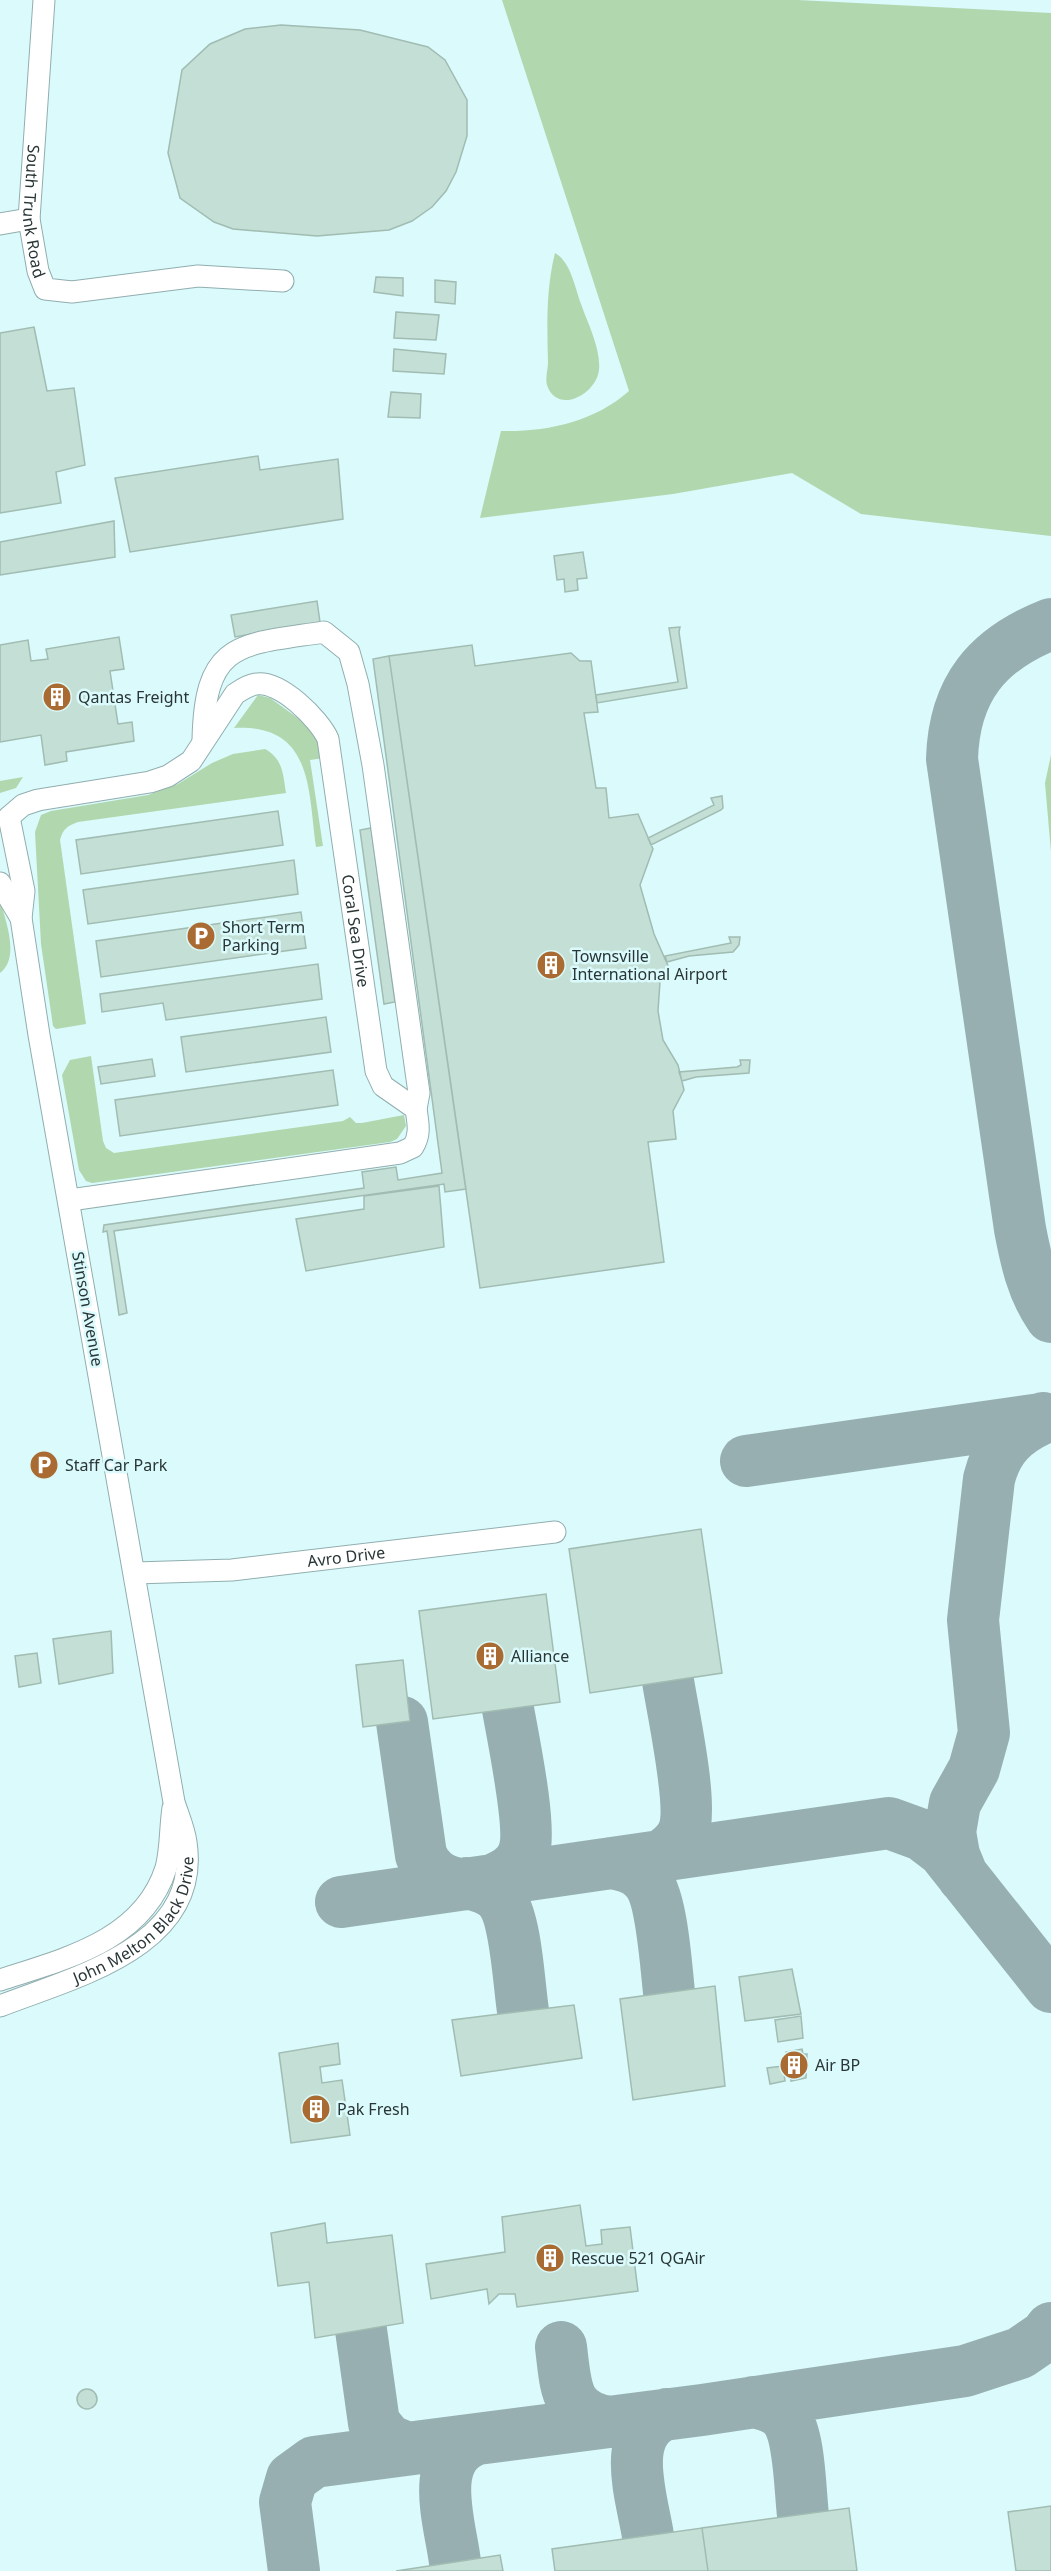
<svg xmlns="http://www.w3.org/2000/svg" width="1051" height="2571" viewBox="0 0 1051 2571" font-family="'Noto Sans',sans-serif">
  <rect width="100%" height="100%" fill="#dbfafb"/>
  <path fill="#b0d7ae" d="M502 0H798L1051 13V536L861 514 792 473 673 494 480 518 501 431C547 432 594 422 629 391Z
    M555 253C571 262 575 288 581 304 588 324 601 349 599 370 596 395 557 415 547 385 545 379 548 369 548 362 547 325 546 289 555 253Z
    M258 695 270 698 313 729 324 758 310 760 323 846 316 847C308 789 313 724 234 728Z
    M265 749C283 759 283 774 286 793L78 822C67 826 63 829 60 840L86 1024 56 1029 53 1026 41 944 35 832 41 815 51 811 148 795 178 784 212 763 233 754Z
    M1051 755V852L1045 783Z
    M23 777 16 788 0 793V781Z
    M0 900C6 922 20 958 0 973Z
    M91 1056 103 1141 106 1148 114 1153 343 1121 350 1117 356 1123H362L404 1115 406 1126 397 1139 390 1142 92 1183 86 1181 79 1170 62 1075 70 1060Z"/>
  <g fill="none" stroke-linecap="round" stroke-linejoin="round">
    <path stroke="#97afb0" stroke-width="52" d="M1051 624C987 649 954 689 952 759L1020 1229C1026 1260 1032 1290 1051 1317
      M746 1461 1041 1419
      M402 1722 421 1855C428 1872 441 1881 460 1884
      M661 1856C670 1850 679 1843 683 1833 694 1808 673 1713 668 1681
      M611 1863C624 1865 636 1868 645 1878 662 1895 666 1966 669 1992
      M963 1877 954 1855 950 1832 955 1803 974 1769 984 1733 973 1620 989 1479C997 1447 1014 1431 1043 1418
      M495 1879C507 1874 520 1866 524 1852 532 1828 513 1738 508 1709
      M467 1883C479 1886 493 1889 501 1900 516 1919 519 1985 523 2011
      M341 1902 889 1823 922 1835 943 1851 1051 1987
      M361 2330 374 2423 388 2440 407 2448 702 2410 965 2371 1020 2353 1045 2336 1051 2328
      M561 2347C566 2386 564 2415 610 2422
      M753 2402C765 2404 778 2408 786 2418 800 2437 800 2491 803 2515
      M648 2536C642 2497 618 2431 667 2414
      M455 2562C450 2522 427 2458 475 2440
      M294 2571 285 2502 292 2478 314 2462 421 2448"/>
  </g>
  <path fill="#c4dfd5" stroke="#a1bcb2" stroke-width="1.5" d="M281 25 360 30 428 47 445 60 467 100V136L456 172 446 191 432 207 412 221 389 230 317 236 233 229 214 222 180 198 168 153 182 70 210 44 245 29Z
    M376 277 403 278V296L374 292Z
    M435 280 456 282 455 304 435 302Z
    M396 312 439 315 436 340 394 338Z
    M34 327 47 391 74 388 85 465 56 472 61 503 0 513V333Z
    M394 349 446 354 444 374 393 371Z
    M391 392 421 394 420 418 388 417Z
    M258 456 260 470 338 459 343 519 130 552 115 478Z
    M114 521 115 557 0 575V542Z
    M583 552 587 578 577 579 578 590 565 592 564 579 557 580 554 556Z
    M317 601 320 622 235 637 231 615Z
    M680 627 679 632 687 688 597 703 596 695 678 682 669 628Z
    M119 637 124 669 110 671 118 724 132 722 134 741 66 752 67 761 45 765 41 735 0 742V645L28 640 31 661 48 659 46 649Z
    M472 645 475 666 571 653 580 661H591L598 712 584 713 596 788H606L609 818 638 814 653 849 640 885 654 934 669 968 660 982 658 1011 663 1040 678 1065 684 1090 673 1111 676 1139 648 1142 664 1262 480 1288 389 656Z
    M389 656 466 1189 445 1192 444 1184 114 1231 127 1313 119 1315 107 1231 103 1232 104 1225 364 1188 362 1172 396 1167 398 1180 442 1173 373 659Z
    M722 796 723 808 721 810 651 845 648 838 714 805 711 798Z
    M278 811 283 845 81 874 76 840Z
    M371 828 395 1002 384 1004 360 830Z
    M294 860 298 894 88 924 83 890Z
    M301 912 306 948 101 977 96 941Z
    M729 937H740L739 945 733 952 689 956 667 962 665 956 731 943Z
    M318 964 322 999 166 1020 163 1003 102 1012 100 994Z
    M326 1017 331 1052 186 1072 181 1037Z
    M152 1059 155 1076 101 1084 98 1067Z
    M740 1060H750L749 1073 696 1077 682 1081 679 1072 737 1067 741 1065Z
    M333 1070 338 1105 120 1136 115 1100Z
    M439 1186 444 1247 306 1271 296 1219 364 1209V1196Z
    M701 1529 722 1673 590 1693 569 1549Z
    M546 1594 560 1702 433 1719 419 1611Z
    M111 1631 113 1673 59 1684 53 1639Z
    M37 1653 41 1683 19 1687 15 1656Z
    M403 1660 410 1721 363 1727 356 1665Z
    M792 1969 801 2014 745 2021 739 1977Z
    M715 1986 725 2086 633 2100 620 1999Z
    M574 2005 582 2058 461 2076 452 2020Z
    M801 2016 803 2038 778 2042 775 2020Z
    M338 2043 340 2064 320 2067 322 2083 342 2080 350 2135 291 2143 279 2053Z
    M802 2049 803 2054H807L806 2078 791 2081 790 2073H783L782 2061H787L786 2052Z
    M783 2066 785 2081 770 2084 767 2068Z
    M580 2205 586 2246 602 2244 601 2230 630 2227 638 2291 517 2307 515 2294H499L489 2304 487 2289 431 2299 426 2264 505 2252 502 2217Z
    M325 2223 327 2243 392 2235 403 2323 315 2338 309 2282 278 2286 271 2233Z
    M77 2399a10 10 0 1 1 20 0a10 10 0 1 1-20 0Z
    M1051 2506V2571H1016L1008 2512Z
    M849 2508 857 2571H708L702 2528Z
    M702 2528 708 2571H555L552 2549Z
    M500 2555 503 2571H396L455 2562Z"/>
  <g fill="none" stroke-linecap="round" stroke-linejoin="round">
    <g stroke="#91aeaf" stroke-width="23">
      <g id="minor">
        <path id="s1" d="M44 0 29 219 38 271 45 289 72 292 198 276 283 281"/>
        <path d="M0 224 29 219"/>
        <path d="M203 740C205 640 240 645 324 632L349 652 358 684 373 765 419 1093 416 1109"/>
        <path id="s2" d="M9 817 23 805 38 800 150 782 168 776 191 761 235 694C241 690 248 685 256 684 280 680 319 719 328 739L376 1071 383 1086 416 1109C418 1123 421 1134 413 1147L400 1153 70 1200"/>
        <path d="M0 883 21 918"/>
        <path id="s3" d="M135 1573 232 1570 555 1532"/>
        <path d="M0 1980C64 1959 143 1941 166 1868 171 1850 170 1827 173 1808"/>
        <path id="s4" d="M0 2006C74 1977 202 1947 186 1842 184 1828 178 1815 174 1802L39 1035 21 918 24 891 9 817"/>
      </g>
    </g>
    <use href="#minor" stroke="#fff" stroke-width="21"/>
  </g>
  <defs>
    <g id="building-disc" transform="scale(1.5)"><circle r="9.5" fill="#aa6b32" stroke="#dbfafb"/><path d="M-4-6H4V6H1V3H-1V6H-4ZM-2.5-4.3h1.7v1.8h-1.7ZM.8-4.3h1.7v1.8H.8ZM-2.5-1h1.7V.8h-1.7ZM.8-1h1.7V.8H.8Z" fill="#fff"/></g>
    <g id="parking-disc" transform="scale(1.5)"><circle r="9.5" fill="#aa6b32" stroke="#dbfafb"/><path d="M-3.5-5.5H1a3.5 3.5 0 0 1 0 7H-1V5.5H-3.5ZM-1-3.4V-.6H.8a1.4 1.4 0 0 0 0-2.8Z" fill="#fff"/></g>
  </defs>
  <g fill-rule="evenodd">
    <use href="#building-disc" x="57" y="697"/>
    <use href="#parking-disc" x="201" y="936"/>
    <use href="#building-disc" x="551" y="965"/>
    <use href="#parking-disc" x="44" y="1465"/>
    <use href="#building-disc" x="490" y="1656"/>
    <use href="#building-disc" x="794" y="2065"/>
    <use href="#building-disc" x="316" y="2109"/>
    <use href="#building-disc" x="550" y="2258"/>
  </g>
  <g text-anchor="middle" stroke-width="5" stroke-linejoin="round" paint-order="stroke">
    <g font-size="16" fill="#293536" stroke="#dbfafb">
      <text dy="6" stroke="none"><textPath href="#s1" startOffset="212">South Trunk Road</textPath></text>
      <text dy="6" stroke="none"><textPath href="#s2" startOffset="586">Coral Sea Drive</textPath></text>
      <text transform="translate(88 1309) rotate(80)" y="6">Stinson Avenue</text>
      <text dy="6" stroke="none"><textPath href="#s3" startOffset="212">Avro Drive</textPath></text>
      <text dy="6" stroke="none"><textPath href="#s4" startOffset="168">John Melton Black Drive</textPath></text>
    </g>
    <g font-size="16" fill="#293536" stroke="#dbfafb" text-anchor="start">
      <text x="78" y="703">Qantas Freight</text>
      <text x="222" y="933">Short Term<tspan x="222" dy="18">Parking</tspan></text>
      <text x="572" y="962">Townsville<tspan x="572" dy="18">International Airport</tspan></text>
      <text x="65" y="1471">Staff Car Park</text>
      <text x="511" y="1662">Alliance</text>
      <text x="815" y="2071">Air BP</text>
      <text x="337" y="2115">Pak Fresh</text>
      <text x="571" y="2264">Rescue 521 QGAir</text>
    </g>
  </g>
</svg>
